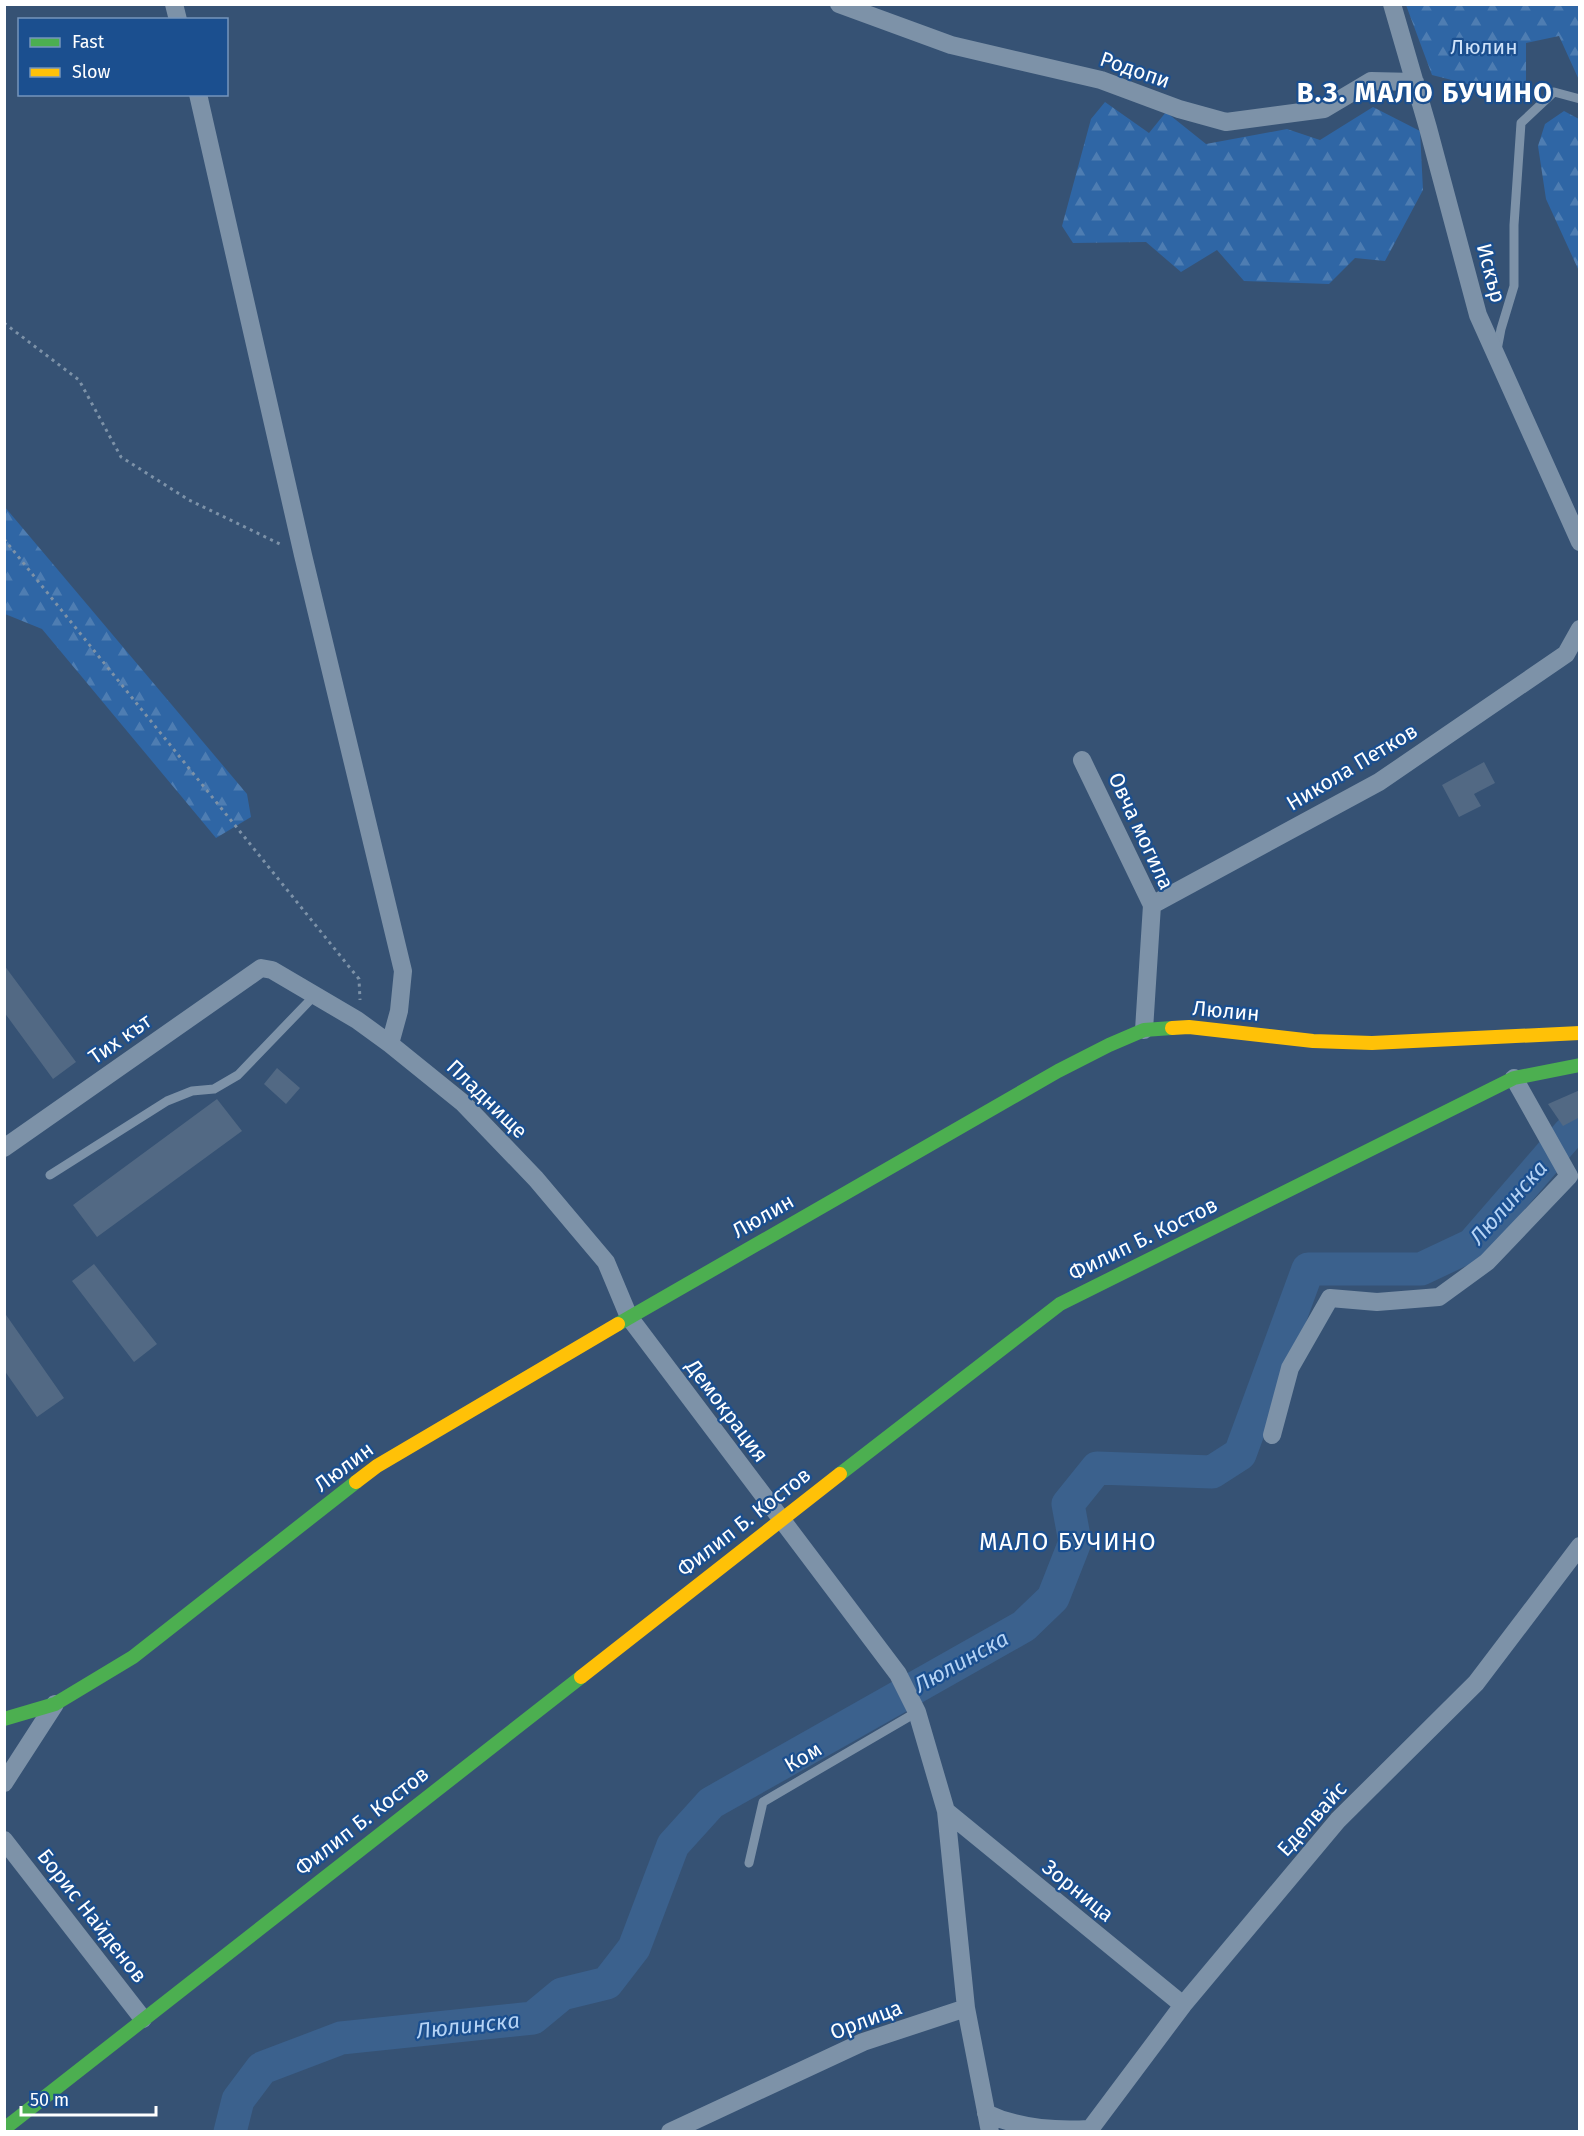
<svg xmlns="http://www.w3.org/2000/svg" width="1584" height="2136" viewBox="0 0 1584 2136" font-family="'Fira Sans',sans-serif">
  <defs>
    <pattern id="forest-firs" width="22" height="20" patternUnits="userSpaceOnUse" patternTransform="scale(1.5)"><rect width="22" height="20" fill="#2f66a5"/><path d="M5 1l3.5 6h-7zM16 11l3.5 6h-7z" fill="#4e7db2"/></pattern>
  </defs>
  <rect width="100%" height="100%" fill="#365274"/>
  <path fill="url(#forest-firs)" d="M1406 5H1579V80L1559 36 1526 43V99L1432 75Z
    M1105 102 1149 133 1166 112 1206 144 1287 129 1320 140 1373 107 1420 131 1423 190 1385 261 1355 258 1329 284 1244 281 1217 250 1181 272 1146 242 1073 243 1062 226 1091 119Z
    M1564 111 1579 119V271L1546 199 1538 146 1545 124Z
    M4 506 247 794 251 817 216 838 42 629 5 614Z"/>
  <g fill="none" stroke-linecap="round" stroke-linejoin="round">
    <path stroke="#3b618d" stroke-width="33" d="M230 2132 238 2100 262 2068 341 2038 533 2018 562 1994 607 1983 634 1948 673 1845 711 1803 1024 1626 1053 1598 1075 1542 1068 1504 1097 1468 1212 1472 1240 1454 1308 1269H1421L1472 1245 1569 1133 1580 1125"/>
  </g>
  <path fill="#526984" d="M1484 762 1495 783 1474 794 1481 806 1459 817 1442 785Z
    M4 965 76 1062 53 1079 4 1012Z
    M277 1068 300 1088 286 1104 264 1084Z
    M1580 1090V1117L1563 1126 1548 1104Z
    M217 1099 242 1131 97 1237 73 1205Z
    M94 1264 157 1344 134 1362 72 1281Z
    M4 1312 64 1398 37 1417 4 1370Z"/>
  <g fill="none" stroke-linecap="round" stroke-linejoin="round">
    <path stroke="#7d92a8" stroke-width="3" stroke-dasharray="3 4.5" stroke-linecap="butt" d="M4 323 79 380 121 457 189 500 282 545
      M4 539 359 979 360 1000"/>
    <path stroke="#7d92a8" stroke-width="9" d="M1497 350 1501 329 1514 286V225L1521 123 1554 92 1580 99
      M50 1175 167 1101 192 1091 214 1089 238 1075 315 995
      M749 1863 763 1802 917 1712"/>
    <path stroke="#7d92a8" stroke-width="18" d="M174 4 178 20
      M839 4 951 45 1101 80 1179 109 1226 122 1324 109 1371 81 1415 82
      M1392 4 1428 128 1478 315 1580 542
      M198 94 303 555 403 971 399 1011 390 1044
      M1082 760 1152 905 1144 1030
      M1152 905 1379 782 1566 654 1580 629
      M4 1148 261 968 272 970 357 1020 390 1044 463 1103 536 1179 606 1262 629 1317 898 1674 917 1712 946 1811 966 2008
      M1272 1435 1290 1368 1330 1298 1377 1302 1439 1297 1487 1262 1569 1176 1514 1078
      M4 1783 55 1704
      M946 1811 1183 2005
      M4 1840 143 2019
      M986 2113C1017 2128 1055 2131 1089 2129
      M670 2132 863 2042 966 2008 990 2132
      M1088 2132 1183 2005 1338 1820 1476 1683 1580 1546"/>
    <path stroke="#4caf50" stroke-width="14" d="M618 1324 1058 1071 1109 1045 1144 1030 1172 1028
      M840 1474 1060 1304 1514 1078 1580 1065
      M4 1719 55 1704 133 1657 356 1482
      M4 2129 581 1677"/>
    <path stroke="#ffc107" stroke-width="14" d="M1172 1028 1189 1027 1313 1041 1372 1043 1580 1033
      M356 1482 377 1466 618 1324
      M581 1677 840 1474"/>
  </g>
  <g text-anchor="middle" stroke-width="4.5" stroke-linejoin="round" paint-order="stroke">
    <g font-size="21" fill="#cfe3fa" stroke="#1b4f8f">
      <text x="1484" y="54">Люлин</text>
    </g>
    <g font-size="21" fill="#fff" stroke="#1b4f8f">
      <text transform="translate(1135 70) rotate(19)" y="7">Родопи</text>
      <text transform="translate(1491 273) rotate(75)" y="7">Искър</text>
      <text transform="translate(1352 767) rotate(-31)" y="7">Никола Петков</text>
      <text transform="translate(1141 831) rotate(65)" y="7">Овча могила</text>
      <text transform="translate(1226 1011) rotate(5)" y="7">Люлин</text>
      <text transform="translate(120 1039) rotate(-35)" y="7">Тих кът</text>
      <text transform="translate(487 1099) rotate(44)" y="7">Пладнище</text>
      <text transform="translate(763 1216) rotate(-30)" y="7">Люлин</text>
      <text transform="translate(1143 1239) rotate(-26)" y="7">Филип Б. Костов</text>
      <text transform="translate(727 1411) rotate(53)" y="7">Демокрация</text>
      <text transform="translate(344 1467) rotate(-37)" y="7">Люлин</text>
      <text transform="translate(744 1522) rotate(-38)" y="7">Филип Б. Костов</text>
      <text transform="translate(803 1757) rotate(-30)" y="7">Ком</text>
      <text transform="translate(1312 1819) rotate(-48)" y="7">Еделвайс</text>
      <text transform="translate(362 1821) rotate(-38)" y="7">Филип Б. Костов</text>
      <text transform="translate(1078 1891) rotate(39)" y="7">Зорница</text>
      <text transform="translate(92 1916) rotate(52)" y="7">Борис Найденов</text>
      <text transform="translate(866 2020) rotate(-21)" y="7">Орлица</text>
    </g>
    <g font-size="22" font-style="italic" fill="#b5d3f5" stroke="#1b4f8f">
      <text transform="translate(1508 1202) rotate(-48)" y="8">Люлинска</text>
      <text transform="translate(961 1661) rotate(-29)" y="8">Люлинска</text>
      <text transform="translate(468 2025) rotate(-6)" y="8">Люлинска</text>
    </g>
    <g font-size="24" letter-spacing="1.5" fill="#fff" stroke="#1b4f8f">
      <text x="1068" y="1550">МАЛО БУЧИНО</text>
    </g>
    <g font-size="27" font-weight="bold" letter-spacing="1.5" fill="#fff" stroke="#1b4f8f">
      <text x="1425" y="102">В.З. МАЛО БУЧИНО</text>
    </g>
  </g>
  <rect width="1584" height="2136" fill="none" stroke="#ffffff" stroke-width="12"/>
  <rect x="18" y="18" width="210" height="78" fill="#1b4f8f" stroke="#7695bc" stroke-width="1.5"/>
  <rect x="30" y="38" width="30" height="9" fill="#4caf50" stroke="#7695bc" stroke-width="1.5"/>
  <text x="72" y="48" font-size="18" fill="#ffffff">Fast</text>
  <rect x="30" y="68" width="30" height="9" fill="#ffc107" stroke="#7695bc" stroke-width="1.5"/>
  <text x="72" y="78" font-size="18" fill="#ffffff">Slow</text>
  <path d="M21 2106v9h135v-9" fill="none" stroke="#ffffff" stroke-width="3"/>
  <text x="30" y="2106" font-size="18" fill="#ffffff" stroke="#1b4f8f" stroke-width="4.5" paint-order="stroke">50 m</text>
</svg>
